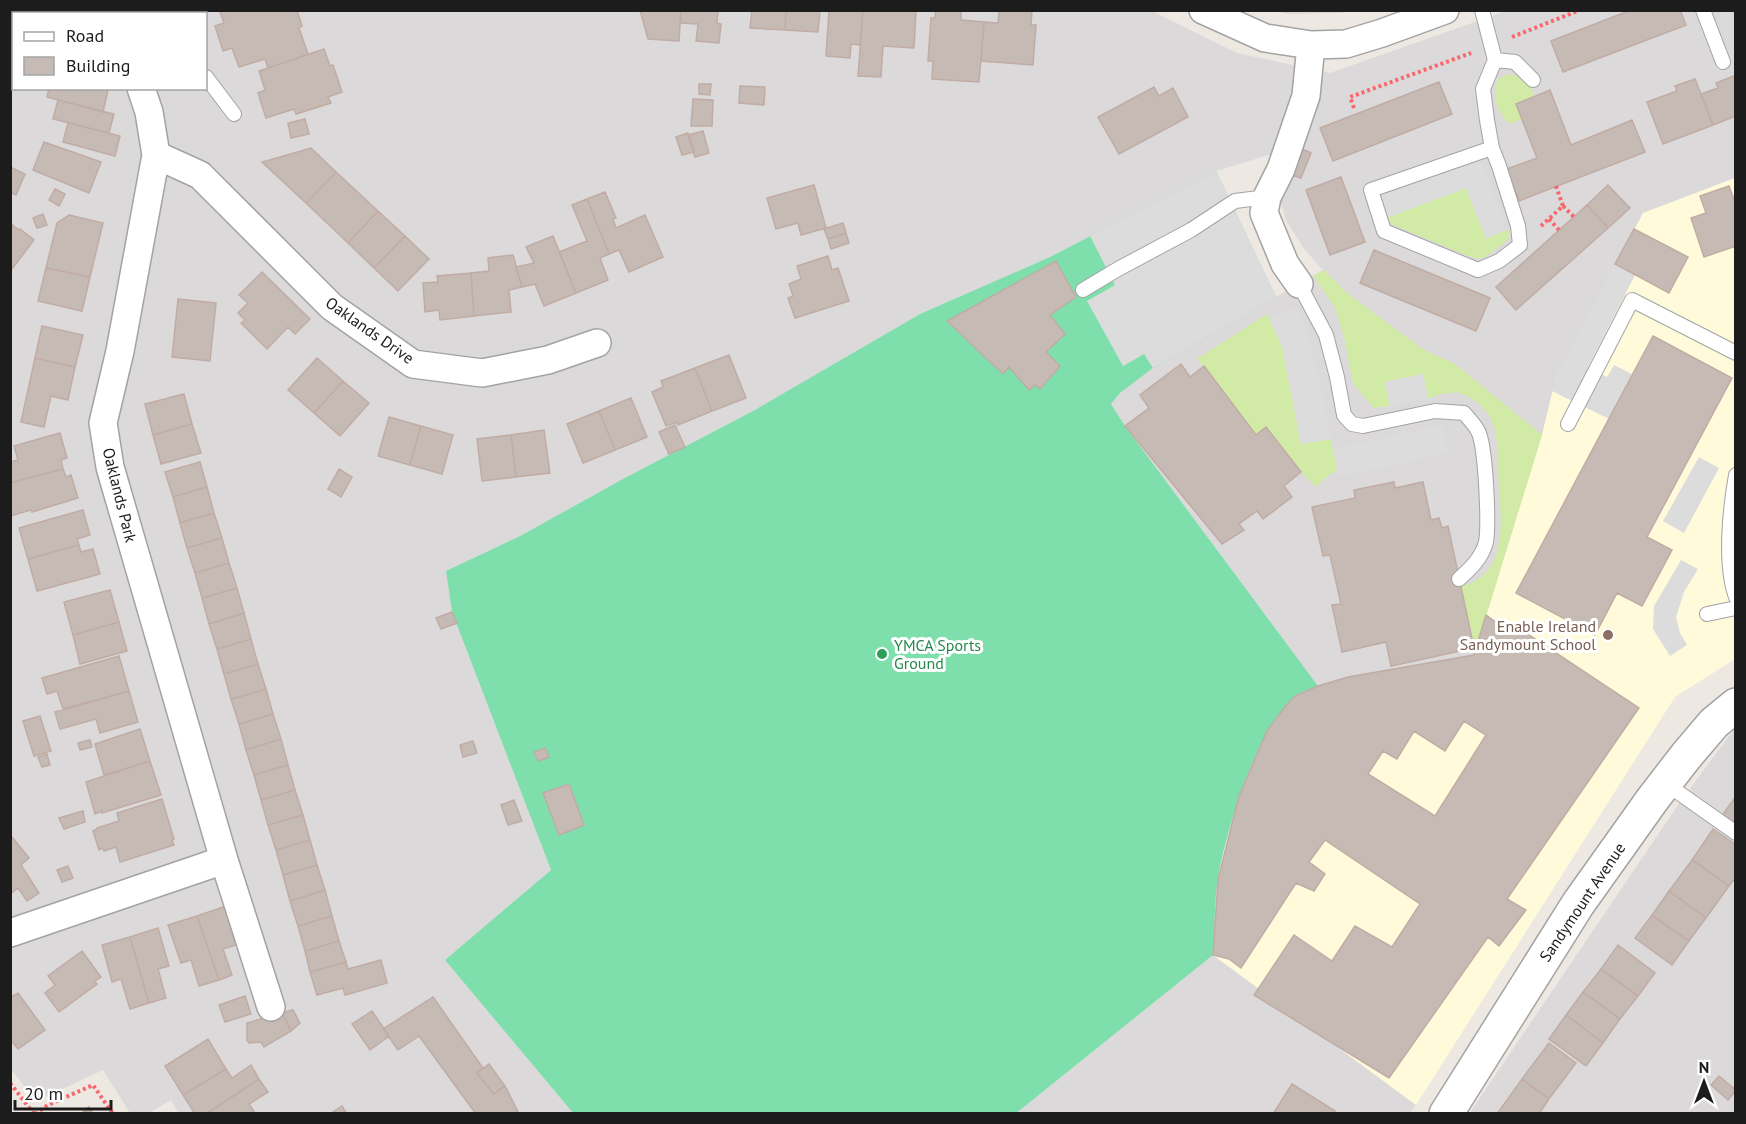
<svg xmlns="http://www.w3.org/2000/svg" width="1746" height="1124" viewBox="0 0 1746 1124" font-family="'PT Sans',sans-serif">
  <rect width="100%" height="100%" fill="#eee8e2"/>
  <path fill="#dbd9da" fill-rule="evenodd" d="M11 11H1152L1237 53 1330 73 1506 11H1735V178L1643 213 1555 381 1542 435 1474 655 1348 677 1318 686 1125 426 1111 404 1120 393 1153 368 1323 270 1305 250 1287 222 1280 201 1302 145 1216 171 1050 257 920 314 753 411 621 480 522 535 446 571 452 612 551 870 445 960 573 1113 179 1114 171 1100 149 1113H130L103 1070 47 1096 37 1102 11 1069ZM14 14H206V88H14Z
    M1274 11H1351L1341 13 1289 14Z
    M1735 730V1113L1469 1114 1678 805 1729 736Z
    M1213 955 1416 1105 1409 1114H1015Z"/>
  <path fill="#fffada" d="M1735 178V659L1675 697 1416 1105 1213 955 1218 879 1239 796 1267 731 1284 708 1295 696 1318 686 1348 677 1474 655 1542 435 1555 381 1643 213Z"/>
  <path fill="#d1eaa6" d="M1508 74C1525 76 1529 81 1534 96L1516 104 1522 119 1509 124C1496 109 1492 99 1498 79Z
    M1466 188 1486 238 1511 229 1508 240 1484 258H1473L1393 225 1386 218Z
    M1324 270 1347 293 1424 350 1455 364 1542 435 1474 655 1461 586C1512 575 1500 512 1498 473 1497 454 1499 430 1488 414 1483 406 1469 395 1459 393 1451 391 1436 396 1428 398L1423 374 1385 382 1390 406 1374 408 1353 384 1344 337 1334 306 1313 276Z
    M1267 314 1282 346 1301 444 1331 439 1337 470 1324 479 1316 487 1301 472 1267 427 1256 435 1197 359Z"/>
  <path fill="#7edfac" d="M1216 171 1276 297 1153 368 1120 393 1111 404 1125 426 1318 686C1311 689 1300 692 1294 698 1256 729 1227 829 1218 877 1214 902 1215 930 1213 955L1015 1114 573 1113 445 960 551 870 452 612 446 571 522 535 621 480 753 411 920 314 1050 257Z"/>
  <path fill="#dcdcdc" d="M1480 158 1507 230 1486 239 1466 188 1386 218 1378 197Z
    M1216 171 1276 297 1153 368 1144 354 1123 366 1087 301 1115 285 1090 236Z
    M1615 264 1635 275 1588 367 1607 377 1614 365 1632 374 1609 419 1552 391 1555 381Z
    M1296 307 1310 338 1331 439 1301 444 1282 347 1270 319Z
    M1423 374 1428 398 1390 406 1385 382Z
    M1442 425 1448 453 1339 477 1333 449Z
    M1699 457 1719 468 1684 533 1663 521Z
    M1681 560 1698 569 1684 592 1676 617 1680 633 1687 645 1670 656 1653 629 1654 606Z"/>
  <path fill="#c6bab5" stroke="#c0aca4" stroke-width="1.5" fill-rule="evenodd" d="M13 10H74L73 14H16L12 12Z
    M225 10H297L302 26 299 28 308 54 268 68 265 59 239 67 232 48 223 51 215 26 224 23 220 12Z
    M640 10H681L679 41 648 39Z
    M681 10H718L717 23 721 24 719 43 696 41 698 24 680 23Z
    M752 10H786L785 30 750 28Z
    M786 10H820L818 32 785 30Z
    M829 10H863L860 45 851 44 850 58 826 56Z
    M863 10H916L914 48 883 46 881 77 858 76Z
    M936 10H961V20L984 22 979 82 932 79 933 61H928L931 18H935Z
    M999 10H1032L1031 25H1036L1033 65 981 61 984 22 998 23Z
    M1631 10H1680L1686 25 1563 72 1551 41Z
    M324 49 330 66 333 65 342 92 328 97 331 103 296 114 294 109 266 118 258 93 265 90 259 71Z
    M1736 75V116L1713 125 1701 94 1718 88 1716 83Z
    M1695 79 1713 125 1663 144 1647 102 1677 91 1675 86Z
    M1439 82 1452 114 1333 161 1320 128Z
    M699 84H711L710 95 699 94Z
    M740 86 765 87 764 105 739 103Z
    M1154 87 1159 96 1173 88 1188 117 1119 154 1098 117Z
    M49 88H101L108 90 103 112 47 97Z
    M1550 90 1571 145 1632 120 1645 152 1519 201 1507 169 1537 158 1516 104Z
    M693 99 713 100 712 126H691Z
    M58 100 114 114 109 133 53 119Z
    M305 119 309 134 291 138 288 123Z
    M68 123 120 136 115 156 63 142Z
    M703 131 709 153 695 157 688 135Z
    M688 133 694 152 682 155 676 137Z
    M44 142 101 162 89 193 33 170Z
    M311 148 336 172 306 203 262 162Z
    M1302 149 1311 153 1301 178 1292 175Z
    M10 167 25 174 16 195 10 192Z
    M336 172 378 211 348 243 306 203Z
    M1341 177 1365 242 1330 255 1306 190Z
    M814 185 826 228 801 235 798 223 776 229 767 198Z
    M1608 185 1630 208 1608 228 1587 205Z
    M1729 186 1736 205V246L1704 257 1691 218 1706 213 1700 196Z
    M55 189 65 194 59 206 49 200Z
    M605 192 616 218 613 219 616 228 645 215 663 257 629 272 619 250 609 254 587 199Z
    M587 199 609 254 600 258 608 280 576 293 559 252 587 241 572 205Z
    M1587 205 1608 228 1516 310 1496 287Z
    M378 211 405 236 374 268 348 243Z
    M43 214 47 225 37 228 33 218Z
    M69 215 103 223 90 277 46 268 57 223Z
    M10 223 19 230 20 229 34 240 11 270Z
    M843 223 846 233 828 239 824 229Z
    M1634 229 1688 257 1669 293 1615 264Z
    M846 233 849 243 831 249 828 239Z
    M405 236 429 259 398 291 374 268Z
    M553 236 576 293 544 306 535 284 522 287 516 267 534 263 526 247Z
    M1374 250 1490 298 1476 331 1360 283Z
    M513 255 522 287 509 290 511 312 474 316 471 273 489 271 488 258Z
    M828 256 832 270 838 268 849 301 795 318 788 298 793 296 789 284 801 279 797 266Z
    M1056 261 1076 297 1050 315 1065 334 1046 352 1060 366 1040 389 1035 385 1029 390 1009 367 1003 374 947 321Z
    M46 268 90 277 82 311 38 301Z
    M262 272 310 319 295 334 288 327 267 349 241 323 245 320 238 313 248 303 239 295Z
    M471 273 474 316 440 320 439 310 425 312 423 283 438 282 437 276Z
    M178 299 216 303 210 361 172 357Z
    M42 326 83 335 75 367 35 358Z
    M1653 336 1732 378 1647 537 1672 550 1642 606 1617 593 1595 635 1516 593Z
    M729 355 746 398 712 411 695 368Z
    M35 358 75 367 68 400 51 396 44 427 21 422Z
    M317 358 343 381 314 413 288 390Z
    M1181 364 1190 377 1204 366 1256 435 1266 427 1301 472 1284 486 1292 497 1263 519 1257 511 1239 524 1244 530 1222 544 1125 426 1149 408 1140 395Z
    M695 368 712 411 678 425 677 422 666 426 652 392 663 387 661 381Z
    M343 381 369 403 340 436 314 413Z
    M184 394 192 424 153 435 145 404Z
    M631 398 647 437 615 450 599 411Z
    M599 411 615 450 583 463 567 424Z
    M389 417 421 426 410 465 378 456Z
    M192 424 201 453 161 464 153 435Z
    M675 425 685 447 669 454 659 432Z
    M421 426 453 435 442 474 410 465Z
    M544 430 550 473 516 477 511 435Z
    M60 433 67 458 61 460 63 469 10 483V462L18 460 14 446Z
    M511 435 516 477 482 481 477 439Z
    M200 462 207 487 173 497 165 472Z
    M63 469 66 477 71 475 78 498 32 512 31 510 10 516V483Z
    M339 469 352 477 341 497 328 489Z
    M1394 482 1395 488 1423 482 1431 520 1439 518 1442 528 1448 526 1474 648 1391 666 1386 642 1342 652 1332 605 1341 604 1330 555 1323 556 1312 507 1355 498 1354 490Z
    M207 487 214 513 180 523 173 497Z
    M83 510 90 535 77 539 79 545 28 559 19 528Z
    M214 513 222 538 187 548 180 523Z
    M222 538 229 563 195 573 187 548Z
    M79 545 81 552 93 549 100 574 37 591 28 559Z
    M229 563 237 588 202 598 195 573Z
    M237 588 244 613 209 624 202 598Z
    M110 590 119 622 73 635 64 602Z
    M452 612 457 623 441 629 436 618Z
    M244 613 251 639 217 649 209 624Z
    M1486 615 1507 630 1511 623 1639 708 1507 899 1526 910 1499 946 1488 937 1389 1078 1254 995 1294 935 1332 961 1355 926 1392 947 1420 904 1325 840 1309 862 1325 874 1314 891 1296 883 1241 968 1229 959 1213 955 1218 879 1239 796 1267 731 1284 708 1295 696 1318 686 1348 677 1474 655ZM1464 721 1486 735 1435 816 1368 774 1383 751 1397 759 1414 731 1445 751Z
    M119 622 127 651 80 664 73 635Z
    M251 639 258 664 224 674 217 649Z
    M119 656 129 691 63 709 57 691 47 694 42 678Z
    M258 664 266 689 231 699 224 674Z
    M266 689 273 714 239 724 231 699Z
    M129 691 138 722 100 733 96 719 60 729 55 712Z
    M273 714 281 739 246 750 239 724Z
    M40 716 51 751 34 756 23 721Z
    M140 729 150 761 104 775 95 744Z
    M281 739 288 765 254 775 246 750Z
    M90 740 92 747 80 750 78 743Z
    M473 741 477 753 463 757 460 745Z
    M545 748 549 757 538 761 534 752Z
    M47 754 50 765 42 767 38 757Z
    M150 761 161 795 102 813V811L95 814 86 782Z
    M288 765 295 790 261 800 254 775Z
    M569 784 584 825 559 835 543 793Z
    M295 790 303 815 268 825 261 800Z
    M1736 796V827L1721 817Z
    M162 799 174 839 172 840 174 845 120 862 116 847 104 851 103 848 99 850 93 831 97 829V828L119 821 117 813Z
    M514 800 522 821 508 825 501 805Z
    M83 811 85 822 64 829 59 818Z
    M303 815 310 840 276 850 268 825Z
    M1713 829 1736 845V877L1729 886 1692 860Z
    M12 837 29 858 21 865 39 893 27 901 18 888 10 894V838Z
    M310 840 317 865 283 875 276 850Z
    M1692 860 1729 886 1706 918 1669 891Z
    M317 865 325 890 290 901 283 875Z
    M68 866 73 878 62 882 57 870Z
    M325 890 332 916 298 926 290 901Z
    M1669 891 1706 918 1689 941 1652 915Z
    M226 906 239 944 223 949 232 975 219 980 197 916Z
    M1652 915 1689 941 1672 965 1635 938Z
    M197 916 219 980 199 986 191 960 181 963 168 925Z
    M332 916 339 941 305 951 298 926Z
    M158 928 169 966 158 969 166 998 149 1003 130 937Z
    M130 937 149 1003 130 1009 121 979 112 982 102 945Z
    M339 941 346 962 310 972 305 951Z
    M1618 945 1655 973 1638 996 1601 969Z
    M82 951 101 977 95 981 97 984 59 1012 45 993 55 985 48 976Z
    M381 960 387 983 345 995 343 988 317 995 310 972 346 962 348 969Z
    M1601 969 1638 996 1620 1019 1583 992Z
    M1583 992 1620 1019 1603 1043 1566 1015Z
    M18 993 45 1030 18 1049 10 1039V998Z
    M245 996 251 1014 225 1022 219 1005Z
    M433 997 483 1068 477 1073 494 1094 505 1086 519 1114H476L419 1036 398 1050 383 1029Z
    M293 1010 300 1023 291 1031 282 1013Z
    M372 1011 389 1036 370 1050 352 1024Z
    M282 1013 291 1031 264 1047 261 1042 249 1043 247 1040V1023Z
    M1566 1015 1603 1043 1586 1066 1549 1039Z
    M208 1039 226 1069 183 1095 165 1066Z
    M1549 1043 1576 1063 1549 1099 1522 1079Z
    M489 1064 505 1086 494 1094 477 1073Z
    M251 1065 259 1079 206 1114H195L183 1095 226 1069 232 1078Z
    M1719 1076 1736 1090 1728 1100 1711 1085Z
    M259 1079 268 1092 249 1104 255 1113 206 1114Z
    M1522 1079 1549 1099 1539 1114H1497Z
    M1292 1084 1335 1111 1333 1114H1273Z
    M342 1106 347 1114H330Z
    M89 1107 93 1114H81Z"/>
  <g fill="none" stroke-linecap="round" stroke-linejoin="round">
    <g stroke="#a3a3a3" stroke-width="16">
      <path id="service" d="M157 10 159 14
        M1482 10 1495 60 1483 89 1487 120 1492 148 1499 166 1518 226 1520 245 1499 261 1478 270 1384 231 1371 190 1492 148
        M1703 10 1723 62
        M126 14 133 10
        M1495 60 1515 62 1533 80
        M206 77 234 114
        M1299 284 1326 335 1337 377 1344 415 1352 424 1363 426 1435 411 1464 413C1469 419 1475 425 1478 431 1486 446 1489 525 1486 542 1482 558 1470 569 1459 579
        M1083 290 1118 269 1191 230 1235 201 1267 197
        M1568 424 1632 300 1736 353
        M1736 475C1730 509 1724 564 1736 597
        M1707 614 1736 608
        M1665 783 1736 833"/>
    </g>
    <g stroke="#a3a3a3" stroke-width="30">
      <path id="minor" d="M108 10 109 14
        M1203 10 1265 38 1311 45 1346 44 1382 33 1445 10
        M141 88 149 112 156 155 120 351 103 423 110 467 224 860 271 1007
        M156 155 200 175 332 307 413 364 482 373 548 360 597 343
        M1299 284 1285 264 1264 213 1267 197 1281 169 1306 96 1311 45
        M10 933 224 860"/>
    </g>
    <g stroke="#a3a3a3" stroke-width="36">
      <path id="tertiary" d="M1446 1114 1578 904 1652 800 1686 756 1714 723 1736 705"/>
    </g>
    <path stroke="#fb666c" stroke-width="4" stroke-dasharray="3 3" stroke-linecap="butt" d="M1512 37 1580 10
      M1354 108 1350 97 1471 53
      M1563 206 1574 217
      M1549 219 1559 230
      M1541 226 1563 206 1556 186
      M10 1083 34 1114
      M35 1114 48 1105 93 1085 113 1114"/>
    <use href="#service" stroke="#fff" stroke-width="14"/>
    <use href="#minor" stroke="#fff" stroke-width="27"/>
    <use href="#tertiary" stroke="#fff" stroke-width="33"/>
  </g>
  <circle fill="#8d6e63" stroke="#fff" stroke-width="2" cx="1608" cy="635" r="6"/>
  <circle fill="#2e9e5b" stroke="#fff" stroke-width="2" cx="882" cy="654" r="6"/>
  <g text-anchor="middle" stroke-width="6" stroke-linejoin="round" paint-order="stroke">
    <g font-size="16" fill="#1c1c1c" stroke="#fff">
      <text transform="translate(370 330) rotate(35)" y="6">Oaklands Drive</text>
      <text transform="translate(120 495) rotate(76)" y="6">Oaklands Park</text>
      <text transform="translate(1582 902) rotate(-56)" y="6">Sandymount Avenue</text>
    </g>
    <g font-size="16" fill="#785e54" stroke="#fff" text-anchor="end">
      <text x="1596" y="632">Enable Ireland<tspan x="1596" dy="18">Sandymount School</tspan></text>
    </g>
    <g font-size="16" fill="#27864d" stroke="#fff" text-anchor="start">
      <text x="894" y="651">YMCA Sports<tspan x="894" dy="18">Ground</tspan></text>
    </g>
  </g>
  <rect width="1746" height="1124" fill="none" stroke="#1c1c1c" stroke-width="24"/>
  <rect x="12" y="12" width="195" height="78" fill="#ffffff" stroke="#a4a4a4" stroke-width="1.5"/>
  <rect x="24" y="32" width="30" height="9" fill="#ffffff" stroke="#a4a4a4" stroke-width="1.5"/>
  <text x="66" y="42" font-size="18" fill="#1c1c1c">Road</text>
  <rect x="24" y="57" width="30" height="18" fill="#c6bab5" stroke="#a4a4a4" stroke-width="1.5"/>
  <text x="66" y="72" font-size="18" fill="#1c1c1c">Building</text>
  <g transform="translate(1704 1082)" stroke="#ffffff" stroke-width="4.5" paint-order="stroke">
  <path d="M0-4.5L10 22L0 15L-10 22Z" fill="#1c1c1c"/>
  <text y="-9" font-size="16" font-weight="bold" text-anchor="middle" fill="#1c1c1c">N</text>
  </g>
  <path d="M15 1100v9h96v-9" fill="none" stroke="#1c1c1c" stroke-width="3"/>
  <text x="24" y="1100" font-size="18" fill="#1c1c1c" stroke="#ffffff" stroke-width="4.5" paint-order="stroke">20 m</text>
</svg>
